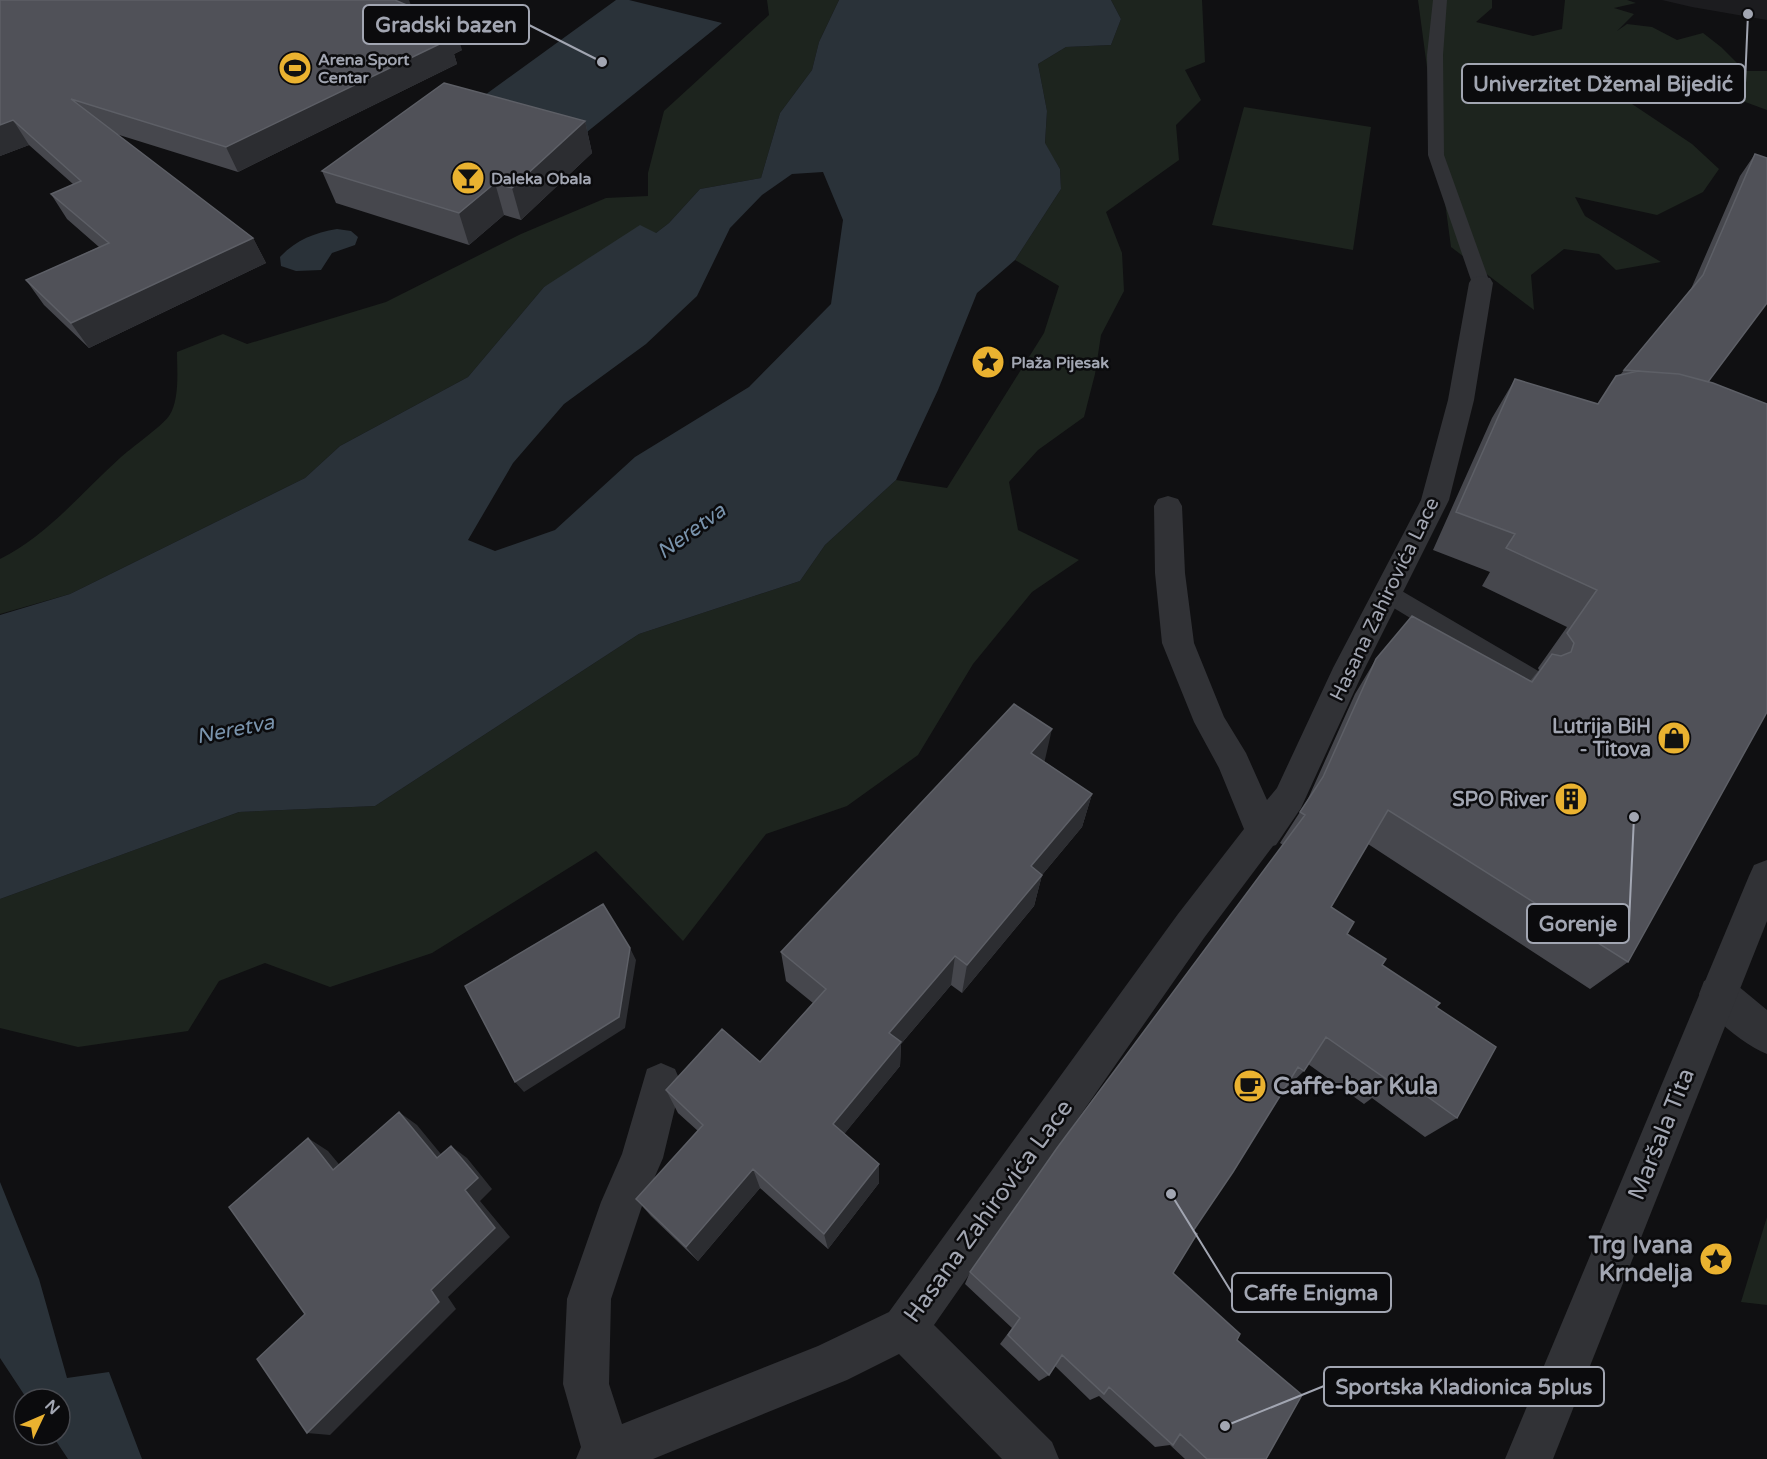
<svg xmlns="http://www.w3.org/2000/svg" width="1767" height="1459" viewBox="0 0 1767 1459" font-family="'Varela Round',sans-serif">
  <rect width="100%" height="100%" fill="#101012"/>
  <path fill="#1c1c1f" d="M1662 0H1767V20L1692 7Z"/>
  <path fill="#1d241e" d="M767 0H839L819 42 812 70 780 113 761 178 700 189 669 223 656 233 544 287 468 377 340 446 305 478 70 594 0 614V559C47 536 81 493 120 458 131 448 162 426 169 416 180 400 177 370 177 352L223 334 247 344 386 302 521 234 606 198 648 196V173L664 111 769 15Z
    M1111 0H1202L1205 62 1185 70 1201 100 1176 125 1179 160 1106 212 1122 253 1124 291 1101 335 1095 374 1084 417 1038 450 1009 482 1018 530 1079 560 1032 592 973 664 918 755 847 806 766 834 683 941 596 851 432 953 330 987 265 963 219 981 188 1031 78 1047 0 1028V899L239 812 375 806 639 634 800 581 825 545 896 480 947 488 1044 333 1059 286 1015 260 1061 189 1060 169 1045 144 1047 111 1038 64 1066 47 1111 45 1121 19Z
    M1418 0H1492V8L1476 22 1533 36 1562 29 1565 0H1627L1636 3 1614 8 1634 14 1617 31 1627 24 1652 27 1677 40 1703 33 1721 47 1745 71H1767V110L1718 92 1682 98 1654 91 1634 72H1602V84L1692 144 1719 169 1703 192 1657 215 1575 197 1585 216 1661 262 1616 270 1599 254 1564 249 1531 275 1534 310 1451 247Z
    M1244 107 1371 127 1353 250 1212 225Z
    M1767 1217V1305L1741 1302Z"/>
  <path fill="#2a3239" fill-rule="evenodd" d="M616 0H629L722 23 587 132 478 100Z
    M839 0H1111L1121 19 1111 45 1066 47 1038 64 1047 111 1045 143 1060 169 1061 189 1015 260 977 293 938 390 896 480 825 545 800 581 639 634 375 806 239 812 0 899V615L70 594 305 478 340 446 468 377 544 287 640 225 656 233 669 223 700 189 761 178 780 113 812 70 819 42ZM823 172 843 220 831 304 749 387 635 457 555 530 495 551 468 540 513 463 564 404 646 344 697 296 730 228 762 195 792 174Z
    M337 229 351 231 358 237 355 245 332 253 321 270 296 271 281 266 280 257C296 240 314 233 337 229Z
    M0 1182 39 1279 67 1378 109 1372 142 1459H68L52 1435H60V1399H27L0 1358Z"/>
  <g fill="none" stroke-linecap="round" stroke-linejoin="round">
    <path fill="#313236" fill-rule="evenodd" d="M1433 0H1447L1443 55 1444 155 1490 283 1488 287H1474L1472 283 1428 155 1427 55Z
      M1387 584 1395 587 1540 672 1543 679 1540 686 1531 689 1522 686 1379 599 1375 593 1379 587Z"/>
    <path fill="#313236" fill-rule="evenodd" d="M1481 276 1490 278 1493 283 1474 400 1449 500 1365 668 1301 808 1276 845 1273 846 1204 938 934 1325 1052 1442 1059 1459H1002L899 1354 847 1380 653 1459H576L581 1447 563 1384 567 1299 601 1202 622 1154 647 1069 661 1063 675 1069 681 1083 663 1158 642 1206 611 1299 609 1384 622 1424 818 1346 889 1312 1178 914 1244 829 1219 768 1194 722 1162 643 1155 573 1154 506 1158 499 1168 496 1178 499 1182 506 1185 573 1194 643 1224 717 1246 753 1267 800 1277 788 1333 668 1421 500 1448 400 1469 283 1472 278Z
      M1718 976 1732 981 1767 1010V1054C1744 1045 1708 1016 1699 994L1704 981Z"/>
    <path fill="#313236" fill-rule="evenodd" d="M1767 860V921L1553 1459H1505L1749 876 1754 865Z"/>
  </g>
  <path fill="#46474d" d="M0 0 412 7 462 50 454 54 457 64 238 172 116 134 253 238 266 263 89 348 44 305 26 280 99 247 67 219 51 194 73 184 29 145 0 156Z
    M585 121 592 153 521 220 504 215 469 245 336 203 322 171Z
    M1755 154 1708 382 1628 962 1590 989 1368 844 1331 907 1347 934 1382 965 1436 1007 1457 1118 1425 1137 1372 1098 1364 1104 1308 1064 1304 1071 1283 1091 1193 1231 1173 1273 1237 1340 1266 1459H1185L1170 1445 1155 1447 1099 1396 1090 1400 1055 1366 1049 1375 1039 1381 1000 1344 1012 1328 965 1284 970 1272 1283 845 1280 843 1307 801 1355 694 1376 659 1530 681 1539 670 1538 668 1567 627 1482 586 1490 572 1433 550 1492 418 1515 379 1598 404 1624 370 1691 289 1740 176Z
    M1045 762 1092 794 1082 827 1042 875 1034 906 962 993 951 985 901 1044 900 1066 844 1134 879 1164V1183L828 1249 760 1188 698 1261 651 1216 636 1199 698 1131 678 1113 666 1090 760 1062 813 1003 786 981 781 952Z"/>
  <path fill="#2c2d31" d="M388 0H409L413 11Z
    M455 26 462 50 454 54 457 64 238 172 226 147Z
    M13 120 29 145 0 156V125Z
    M585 121 592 153 521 220 512 188Z
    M495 183 504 215 469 245 459 213Z
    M253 238 266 263 89 348 71 323Z
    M1052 729 1044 764 1031 753Z
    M1092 794 1082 827 1042 875 1034 906 962 993 967 965 1031 866Z
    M630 948 636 960 625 1028 524 1092 515 1082Z
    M955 956 951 985 901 1044 900 1066 836 1144 833 1124 889 1033Z
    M399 1112 417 1125 454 1170 437 1158Z
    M308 1138 328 1151 353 1181 333 1170Z
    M451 1146 467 1158 492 1189 480 1201 510 1237 448 1297 456 1309 330 1435 307 1433 431 1290 465 1190Z
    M879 1164V1183L828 1249 824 1234Z
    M753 1169 760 1188 698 1261 686 1247Z"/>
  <path fill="#505158" stroke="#5d5f66" stroke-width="1.5" d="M0 0H395L455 26 438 34 450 39 226 147 71 99 253 238 71 323 26 280 109 243 51 194 81 181 13 120 0 125Z
    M444 83 585 121 512 188 495 183 459 213 322 171Z
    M1755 154 1767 158V303L1708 382 1679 374 1624 370 1703 275Z
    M1638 371 1679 374 1713 383 1767 404V712L1628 962 1388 810 1331 907 1354 922 1347 934 1386 959 1382 965 1440 1003 1436 1007 1496 1047 1457 1118 1396 1074 1392 1083 1326 1037 1304 1071 1298 1067 1233 1172 1193 1231 1197 1234 1173 1273 1240 1334 1237 1340 1302 1395 1266 1459H1207L1180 1434 1173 1445 1109 1387 1104 1394 1062 1355 1049 1375 1008 1335 1020 1318 970 1272 1057 1148 1305 815 1300 812 1323 777 1376 659 1412 616 1532 682 1552 654 1561 656 1571 652 1574 643 1567 633 1597 590 1506 548 1515 534 1456 512 1515 379 1598 404 1616 376Z
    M1014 704 1052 729 1031 753 1092 794 1031 866 1042 875 967 965 955 956 889 1033 901 1042 833 1124 879 1164 824 1234 753 1169 686 1247 636 1199 703 1125 666 1090 722 1029 760 1062 826 989 781 952Z
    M603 904 630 948 619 1017 515 1082 465 986Z
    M399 1112 437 1158 451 1146 478 1178 465 1190 495 1228 431 1290 439 1302 307 1433 257 1359 305 1314 229 1207 308 1138 333 1170Z"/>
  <defs>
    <g id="stadium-disc" transform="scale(1.725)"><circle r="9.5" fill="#eab230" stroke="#0b0b0d"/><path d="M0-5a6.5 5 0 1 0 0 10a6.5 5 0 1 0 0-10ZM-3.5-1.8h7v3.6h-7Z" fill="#111"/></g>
    <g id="bar-disc" transform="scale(1.725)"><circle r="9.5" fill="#eab230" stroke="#0b0b0d"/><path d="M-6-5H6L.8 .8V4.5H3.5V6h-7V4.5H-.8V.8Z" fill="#111"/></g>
    <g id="sight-disc" transform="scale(1.725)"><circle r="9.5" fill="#eab230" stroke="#0b0b0d"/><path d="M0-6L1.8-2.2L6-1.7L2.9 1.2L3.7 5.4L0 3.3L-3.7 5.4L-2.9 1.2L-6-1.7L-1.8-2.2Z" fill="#111"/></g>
    <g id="shop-disc" transform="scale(1.725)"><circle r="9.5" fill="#eab230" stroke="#0b0b0d"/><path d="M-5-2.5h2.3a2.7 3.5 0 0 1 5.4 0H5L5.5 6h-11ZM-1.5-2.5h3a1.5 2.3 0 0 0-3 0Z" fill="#111"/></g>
    <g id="building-disc" transform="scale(1.725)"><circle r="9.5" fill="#eab230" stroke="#0b0b0d"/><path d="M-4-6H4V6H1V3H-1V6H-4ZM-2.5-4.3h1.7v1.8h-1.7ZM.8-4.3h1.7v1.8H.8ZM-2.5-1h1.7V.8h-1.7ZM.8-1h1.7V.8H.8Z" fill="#111"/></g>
    <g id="cafe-disc" transform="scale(1.725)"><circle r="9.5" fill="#eab230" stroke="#0b0b0d"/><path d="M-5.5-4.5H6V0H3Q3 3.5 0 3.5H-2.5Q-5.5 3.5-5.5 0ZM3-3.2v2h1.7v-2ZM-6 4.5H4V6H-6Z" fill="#111"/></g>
  </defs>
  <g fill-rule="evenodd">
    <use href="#stadium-disc" x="295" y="68"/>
    <use href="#bar-disc" x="468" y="178"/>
    <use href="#sight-disc" x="988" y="362"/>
    <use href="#shop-disc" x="1674" y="738"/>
    <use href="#building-disc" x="1571" y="799"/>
    <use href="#cafe-disc" x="1250" y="1086"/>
    <use href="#sight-disc" x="1716" y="1259"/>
  </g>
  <g text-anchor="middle" stroke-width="5" stroke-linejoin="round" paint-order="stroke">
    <g font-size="16" font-weight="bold" fill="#a2a6b2" stroke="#0b0b0d" text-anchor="start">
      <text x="318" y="65">Arena Sport<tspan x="318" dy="18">Centar</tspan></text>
      <text x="491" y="184">Daleka Obala</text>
      <text x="1011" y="368">Plaža Pijesak</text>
    </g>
    <g font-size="20" fill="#a2a6b2" stroke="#0b0b0d">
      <text transform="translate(1384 599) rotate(-64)" y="7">Hasana Zahirovića Lace</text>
    </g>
    <g font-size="20" font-weight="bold" fill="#a2a6b2" stroke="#0b0b0d" text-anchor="end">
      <text x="1651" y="733">Lutrija BiH<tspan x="1651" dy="23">- Titova</tspan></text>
      <text x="1548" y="806">SPO River</text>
    </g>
    <g font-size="21" font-style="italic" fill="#7993ac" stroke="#0b0b0d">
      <text transform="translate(691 531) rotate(-36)" y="7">Neretva</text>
      <text transform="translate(235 729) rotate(-11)" y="7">Neretva</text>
    </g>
    <g font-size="24" font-weight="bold" fill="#a2a6b2" stroke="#0b0b0d" text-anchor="start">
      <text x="1273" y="1094">Caffe-bar Kula</text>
      <text x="1693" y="1253" text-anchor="end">Trg Ivana<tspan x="1693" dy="28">Krndelja</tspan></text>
    </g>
    <g font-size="24" fill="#a2a6b2" stroke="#0b0b0d">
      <text transform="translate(1661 1134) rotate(-68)" y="8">Maršala Tita</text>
      <text transform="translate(988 1211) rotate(-54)" y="8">Hasana Zahirovića Lace</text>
    </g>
  </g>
  <path fill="none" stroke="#a2a6b2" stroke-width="2" d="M602 62L529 25M1748 14L1745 83M1634 817L1629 923M1171 1194L1232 1293M1225 1426L1324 1386"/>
  <g fill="#a2a6b2" stroke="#0b0b0d" stroke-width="2">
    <circle cx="602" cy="62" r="6"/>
    <circle cx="1748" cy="14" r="6"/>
    <circle cx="1634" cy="817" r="6"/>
    <circle cx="1171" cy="1194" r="6"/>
    <circle cx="1225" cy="1426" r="6"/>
  </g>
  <g fill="#0b0b0d" stroke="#a2a6b2" stroke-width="2">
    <rect x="363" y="5" width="166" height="39" rx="6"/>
    <rect x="1462" y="64" width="283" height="39" rx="6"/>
    <rect x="1527" y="904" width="102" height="39" rx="6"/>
    <rect x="1232" y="1273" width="159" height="39" rx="6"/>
    <rect x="1324" y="1367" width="280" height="39" rx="6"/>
  </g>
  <g font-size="21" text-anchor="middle" font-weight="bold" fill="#a2a6b2">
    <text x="446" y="32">Gradski bazen</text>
    <text x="1603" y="91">Univerzitet Džemal Bijedić</text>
    <text x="1578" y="931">Gorenje</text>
    <text x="1311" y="1300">Caffe Enigma</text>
    <text x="1464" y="1394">Sportska Kladionica 5plus</text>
  </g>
  <g transform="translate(42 1417) rotate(46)"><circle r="28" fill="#0b0b0d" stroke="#47494f" stroke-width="1.5"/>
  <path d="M0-4.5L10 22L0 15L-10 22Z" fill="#eab230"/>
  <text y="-9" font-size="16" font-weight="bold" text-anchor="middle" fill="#a2a6b2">N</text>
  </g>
</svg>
